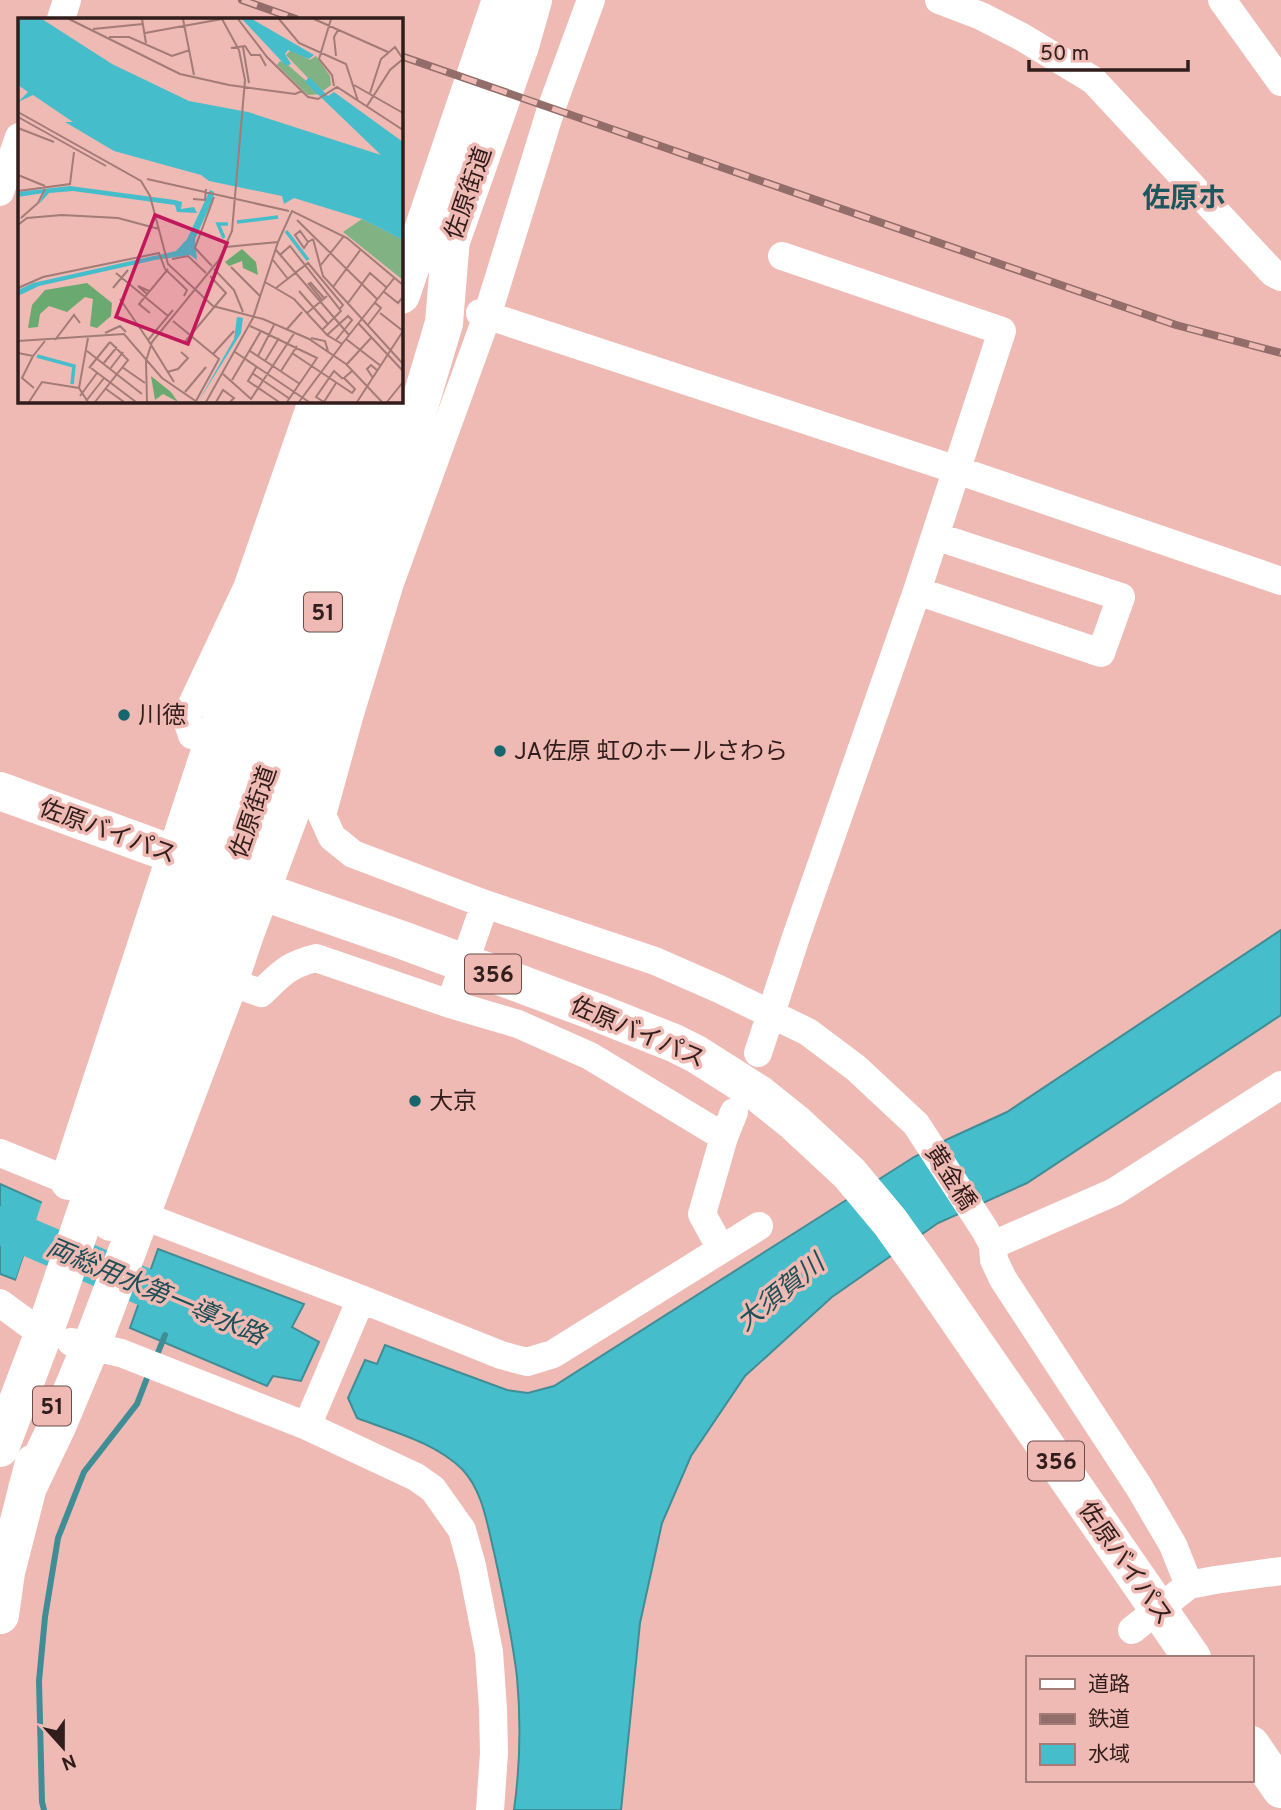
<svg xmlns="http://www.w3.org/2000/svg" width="1281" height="1810" viewBox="0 0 1281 1810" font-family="Overpass,'Noto Sans JP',sans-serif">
  <rect width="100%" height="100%" fill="#efbab4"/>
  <path fill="#46bdcb" stroke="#408d96" stroke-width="2" d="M1281 930V1015L1027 1183 938 1223 832 1297 745 1376 691 1456 662 1523 640 1623 621 1810H514C520 1767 521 1721 517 1677 512 1636 503 1593 494 1552 487 1524 483 1491 462 1469 434 1442 393 1432 357 1418L348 1398 365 1360 377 1364 385 1345 507 1390 528 1393 554 1386 914 1157 948 1139 1007 1112Z
    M0 1184 43 1203 16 1280 0 1274Z
    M158 1249 304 1304 292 1327 319 1342 301 1381 273 1376 267 1386 130 1328Z"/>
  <path fill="#efbab4" d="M43 1199 46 1201 47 1204 20 1281 15 1283Z"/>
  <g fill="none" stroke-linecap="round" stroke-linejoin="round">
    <path stroke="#408d96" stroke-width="6" d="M155 1360 165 1335
      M44 1810 42 1802 39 1681 45 1617 58 1538 84 1472 137 1404 149 1373"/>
    <path stroke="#46bdcb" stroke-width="38" d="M0 1225 191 1307"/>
    <path stroke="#fff" stroke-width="28" d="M939 0 981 16 1022 37 1093 80 1273 273 1281 277
      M1222 0 1281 82
      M61 19 67 0
      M0 192 19 137
      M480 313 957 470 1281 581
      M917 591 1101 653 1121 597 935 536
      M328 711 349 717 322 815 332 837 353 854 485 904 655 961 719 989 808 1032 856 1068 916 1124 985 1230 993 1245 1114 1192 1281 1085
      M349 717 390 583 487 316 551 109 591 0
      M213 742 192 735 186 717 247 588 312 401
      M229 982 261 993C282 973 288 965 316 958L450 1004 518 1024 590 1056 724 1137
      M450 1004 485 904
      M758 1053 796 937 917 591 1002 331 782 256
      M0 1153 69 1181
      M141 1215 361 1299 501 1355 527 1362 553 1354 759 1226
      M993 1245 994 1260 1003 1279 1139 1487 1173 1545 1189 1585
      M721 1249 702 1214 724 1137 734 1112
      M0 1303 30 1325 44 1331
      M71 1342 121 1353 307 1426 416 1477 433 1489 462 1530 472 1566 489 1652 493 1709 494 1753 490 1810
      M307 1426 361 1299
      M1132 1630 1189 1585 1215 1580 1281 1571"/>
    <path stroke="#fff" stroke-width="38" d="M444 261 520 46 533 0
      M401 295 501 0
      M0 791 175 855 261 891 402 940 596 1012 674 1043 696 1054 759 1094 794 1122 849 1173 890 1222 920 1264 1192 1658
      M69 1181 213 742 335 401
      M111 1222 392 409
      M0 1448 52 1311 85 1214 178 940 364 401
      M27 1489 58 1424 97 1331 229 982 245 934 328 711 444 323 451 238
      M0 1615 6 1572 34 1463
      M1251 1745 1281 1789"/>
    <g stroke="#926d69" stroke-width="8">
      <path id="rail" d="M242 0 296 19
        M401 56 1176 325 1281 353"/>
    </g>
    <use href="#rail" stroke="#efbab4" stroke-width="5" stroke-dasharray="16" stroke-linecap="butt"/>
  </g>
  <g fill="#17656d" stroke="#efbab4" stroke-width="2.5">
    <circle cx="124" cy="715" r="7"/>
    <circle cx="500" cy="751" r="7"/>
    <circle cx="415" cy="1101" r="7"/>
  </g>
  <g text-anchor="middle" stroke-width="7" stroke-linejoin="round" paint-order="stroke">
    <g fill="#efbab4" stroke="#6a4c49" stroke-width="2">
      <rect x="304" y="592.5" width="38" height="39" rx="5"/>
      <rect x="465" y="954.5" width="56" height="39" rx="5"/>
      <rect x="33" y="1386.5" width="38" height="39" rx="5"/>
      <rect x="1028" y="1441.5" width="56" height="39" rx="5"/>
    </g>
    <g font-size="23" font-weight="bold" fill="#311d1b">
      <text x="323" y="620">51</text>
      <text x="493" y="982">356</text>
      <text x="52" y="1414">51</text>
      <text x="1056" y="1469">356</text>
    </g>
    <g font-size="24" fill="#311d1b" stroke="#efbab4">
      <text transform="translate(468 193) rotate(-71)" y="8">佐原街道</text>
      <text transform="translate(253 812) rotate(-71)" y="8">佐原街道</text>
      <text transform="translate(108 831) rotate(20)" y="8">佐原バイパス</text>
      <text transform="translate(638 1032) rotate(23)" y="8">佐原バイパス</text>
      <text transform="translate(951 1177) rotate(57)" y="8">黄金橋</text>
      <text transform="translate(1126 1563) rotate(55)" y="8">佐原バイパス</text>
    </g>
    <g font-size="24" fill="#311d1b" stroke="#efbab4" text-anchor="start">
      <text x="138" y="723">川徳</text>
      <text x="514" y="759">JA佐原 虹のホールさわら</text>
      <text x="429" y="1109">大京</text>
    </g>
    <g font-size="26" font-style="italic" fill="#1d5056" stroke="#efbab4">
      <text transform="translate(156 1291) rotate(23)" y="9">両総用水第一導水路</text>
      <text transform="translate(780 1292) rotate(-39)" y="9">大須賀川</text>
    </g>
    <g font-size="28" font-weight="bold" fill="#1d575e" stroke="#efbab4">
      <text x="1184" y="207">佐原ホ</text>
    </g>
  </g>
  <g transform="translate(18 18)">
    <rect width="385" height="385" fill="#efbab4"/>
    <path d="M273 32 292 42 298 38 312 58 313 67 305 73 290 60 268 37ZM262 43 270 47 303 76 290 77 259 47ZM344 201 385 222V262L325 214Z" fill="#80b283"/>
    <path d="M224 231 238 244 240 257 225 250 224 243 211 248 207 244ZM69 265 94 285 93 298 79 310 72 308 75 281 67 279 49 294 31 288 22 296 20 309 10 310 14 287 27 272ZM133 358 153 374 160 384 145 376 137 382Z" fill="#6aa96f"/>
    <path d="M0 1H24L94 46 171 83 230 94 363 137 287 64 291 59 310 78 316 74 385 124V222L344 201 276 180 266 186 264 178 191 163 183 157 96 133 47 104H55L15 77 0 84 10 74 0 67ZM224 1H234L296 37 291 41 270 32 267 36 273 46 268 48ZM52 168 157 182 164 184 163 191 176 189 179 195 159 194 157 187 55 173 31 175 21 186 26 175 0 179V174ZM192 172 196 174 195 181 177 221 179 242 172 237 137 242 21 268 0 278V272L15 265 158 233 169 221ZM219 299 225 300 223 315 180 384 216 321Z" fill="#46bdcb"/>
    <path fill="none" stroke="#46bdcb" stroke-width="3.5" d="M219 204 260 199M268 213 290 242M206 220 200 206H210M19 338 56 348 54 366"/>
    <path fill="none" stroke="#a37b77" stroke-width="2" d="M51 1 162 56 211 67 277 76 284 73M124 1 128 25M165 1 176 57M220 1 249 39 290 79 300 81 319 69 385 112M261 1 281 25 328 46 340 83M296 1 370 34M313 1 301 41 314 57 316 68M75 11 125 6M127 15 204 1M91 19H111L154 38 172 32M225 29 231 65M213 30 227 28 233 37H242L248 48M318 38 316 19 320 12M336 67 385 95M352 75 363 41 377 29 385 41M349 88 372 52 385 41M0 94 123 163 132 178 150 246 195 288 245 301 291 321 328 346 364 384M0 99 88 148M0 110 36 124M0 157 27 168M129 161 271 193M0 173 52 166 56 134M175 181 187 182 188 171M3 200 20 185 28 169M279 202 359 281M0 207 9 200 44 197 100 200 141 211M295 221 305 258 385 346M290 224 286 230 277 217 282 213 290 224 295 221M208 229 260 224 274 193 329 220 385 267M258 232 331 317M262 237 272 228 323 293 304 312M154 241 170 238 188 255M255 242 270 261M194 248 177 230 196 179M302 248 326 218M213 249 242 278M196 251 216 272 225 294M98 255 150 298M247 264 276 281 309 317 324 326 281 384M292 264 306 280M290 265 304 282M315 269 343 231M0 270 25 259 141 235 147 251 169 272 166 278M95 270 110 252M258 270 290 245 325 287 321 292M281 273 310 306M365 273 380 285 385 279M129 276 120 268 131 273M102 281 130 322M330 285 352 255 368 269M155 292 130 322 156 364M132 295 121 286 150 251M289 295 309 278M362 295 385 313M235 300 260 224M155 303 201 341 178 383M340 305 385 353M349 308 363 290 356 284M269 311 284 294M243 313 299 340 269 384M87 315 102 308 108 314M309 317 330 298 334 302 318 322M293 320 307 323 310 333M328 321 363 348M37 322 56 297 62 305M0 323 106 316 144 360 179 384M166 325 208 275 192 258M324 326 377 259M69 333 124 376M232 333 282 366M217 334 291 384M0 335 15 338 27 323M274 335 334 375 337 371 326 360 334 353M195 336 216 313M15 338 4 360 16 370M240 338 256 307M247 343 261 320M85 346 99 329M329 346 353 320M239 348 230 363 261 384M104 349 127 365M71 350 92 324M73 350 118 384M92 351 105 334M263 353 279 328M149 354 160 351 170 340 163 334M234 355 272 381M205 356 233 381 277 314M355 360 349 351 353 347 360 353M214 362 243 313 232 308M88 371 106 384M167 374 188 349M62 378 79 355M68 383 86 360M11 384 24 364 61 370M70 384 61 370 70 320M77 384 110 342 92 324M129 384 128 343 134 324 201 242 214 213 227 62 221 32 204 1M188 384 235 300M198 384 205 372 216 380 212 384M306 384 298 379 316 353 325 361M306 384 318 365M339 384 385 313M369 384 385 364"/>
    <path fill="#c2185b" fill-opacity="0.15" stroke="#c2185b" stroke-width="3.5" d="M137 197 209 225 170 326 98 299Z"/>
    <rect width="385" height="385" fill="none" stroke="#311d1b" stroke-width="3.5"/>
  </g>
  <rect x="1026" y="1656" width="228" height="126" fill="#efbab4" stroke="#a37b77" stroke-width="2"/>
  <rect x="1040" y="1679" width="35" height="10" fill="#ffffff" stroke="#a37b77" stroke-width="2"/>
  <text x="1088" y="1691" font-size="21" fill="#311d1b">道路</text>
  <rect x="1040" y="1714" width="35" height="10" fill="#926d69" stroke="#a37b77" stroke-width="2"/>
  <text x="1088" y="1726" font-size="21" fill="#311d1b">鉄道</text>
  <rect x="1040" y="1744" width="35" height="21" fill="#46bdcb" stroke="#a37b77" stroke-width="2"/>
  <text x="1088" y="1761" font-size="21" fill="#311d1b">水域</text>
  <g transform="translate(63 1747) rotate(159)" stroke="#efbab4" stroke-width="5" paint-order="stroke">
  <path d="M0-5L12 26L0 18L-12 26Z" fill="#311d1b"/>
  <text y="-10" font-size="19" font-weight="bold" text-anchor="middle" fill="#311d1b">N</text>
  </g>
  <path d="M1029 60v10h159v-10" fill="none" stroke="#311d1b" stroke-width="3.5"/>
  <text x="1040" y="60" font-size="21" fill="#311d1b" stroke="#efbab4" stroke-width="5" paint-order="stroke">50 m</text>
</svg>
